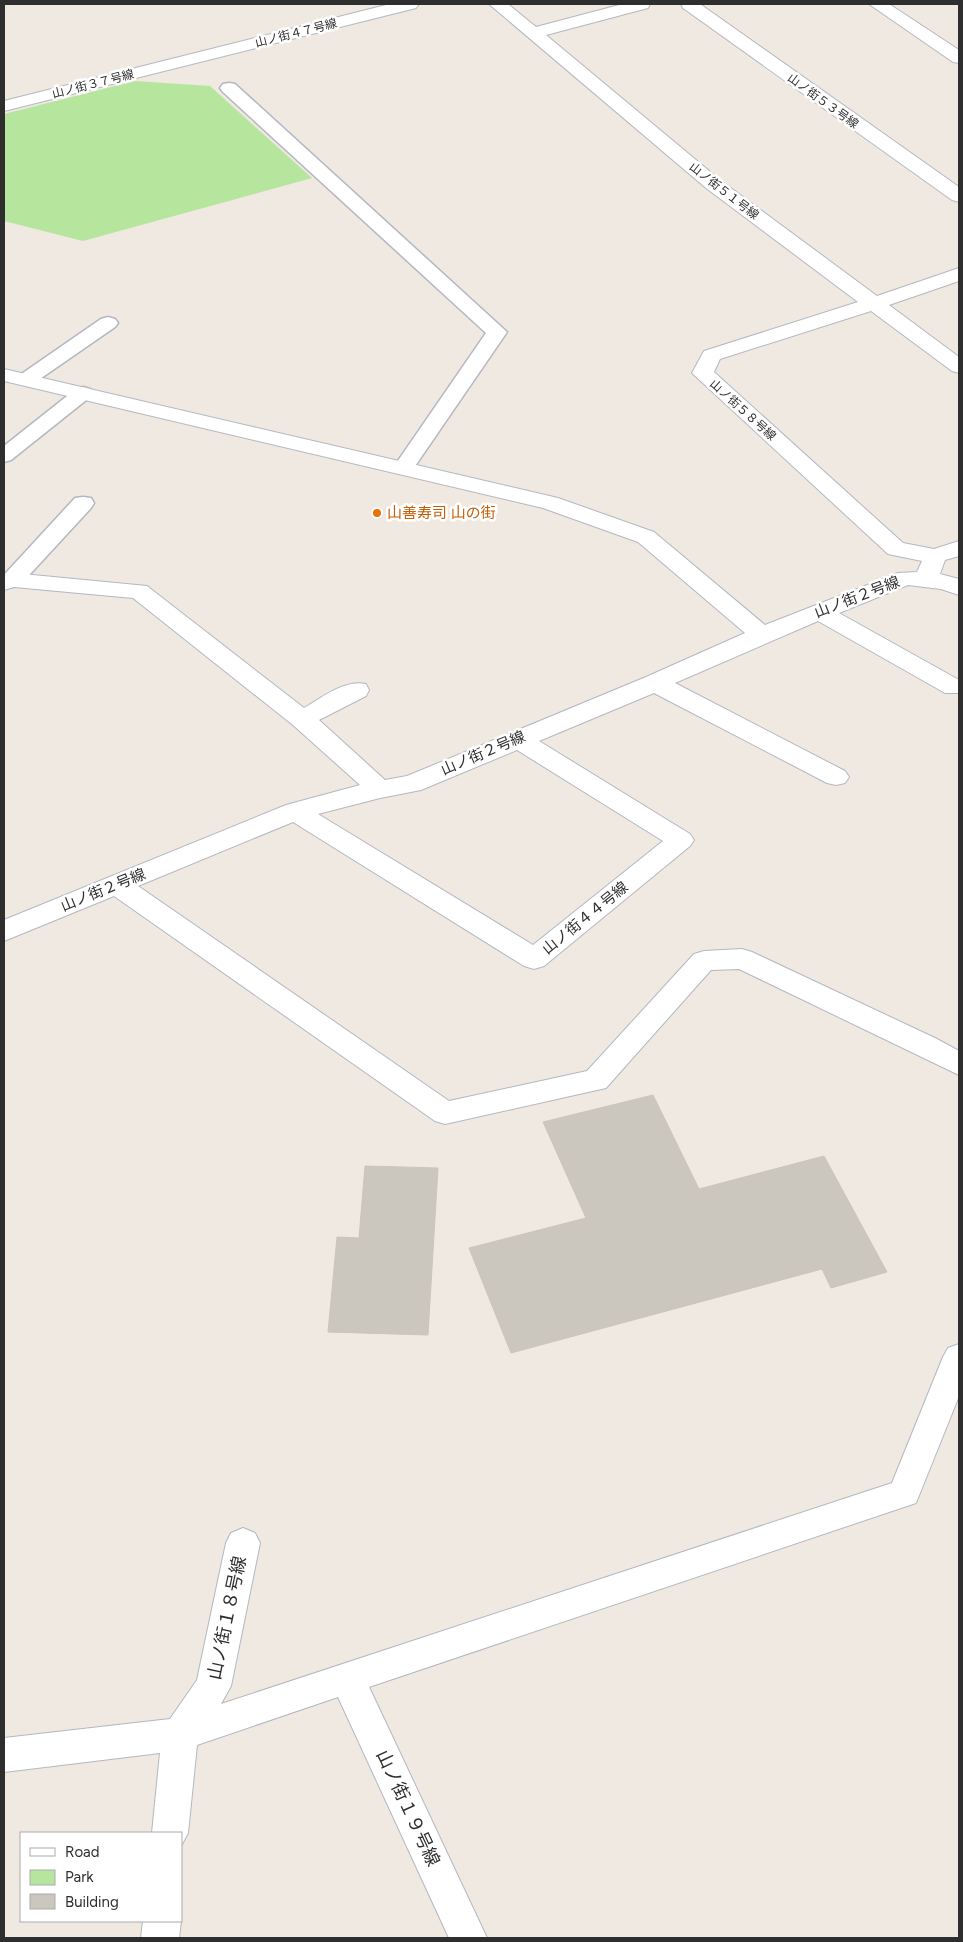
<svg xmlns="http://www.w3.org/2000/svg" width="963" height="1942" viewBox="0 0 963 1942" font-family="Figtree,'Noto Sans JP',sans-serif">
  <rect width="100%" height="100%" fill="#efe9e1"/>
  <path fill="#b6e59e" d="M135 81 210 86 312 178 83 241 4 221V114Z"/>
  <path fill="#cbc7bf" stroke="#cbc5ba" d="M653 1095 699 1189 824 1156 887 1272 831 1288 822 1269 511 1353 469 1248 586 1218 543 1122Z
    M365 1166 438 1168 428 1335 328 1332 337 1237 359 1238Z"/>
  <g fill="none" stroke-linecap="round" stroke-linejoin="round">
    <g stroke="#b4b7c1" stroke-width="3">
      <path id="lane" d="M229 83 235 84 507 332 411 472 404 474 397 472 393 468 486 333 223 92 220 88 223 84Z
        M108 317 115 319 118 323 115 327 34 383 27 385 20 383 17 379 20 375 101 319Z
        M83 387 90 389 93 393 90 397 11 460 4 462V446L76 389Z
        M83 497 91 498 94 503 91 508 20 585 12 587 4 585V575L75 498Z"/>
    </g>
    <g stroke="#b4b7c1" stroke-width="2">
      <path id="street" d="M489 4H508L536 27 623 4H650L648 8 546 35 720 180 877 296 959 268V281L889 305 959 357V373L952 371 871 311 720 359 714 372 903 543 934 549 959 541V556L945 560 940 574 959 579V595L941 589 908 585 839 613 959 680V693H945L818 621 675 683 845 771 849 777 845 783 836 785 827 783 654 693 539 741 690 834 694 840 690 846 544 966 534 969 524 966 293 822 138 886 449 1101 587 1071 694 954 704 951 742 949 752 952 935 1038 959 1051V1075L739 969 711 970 606 1088 445 1124 435 1121 114 896 4 941V920L286 805 360 785 293 725 133 598 14 587 4 590V575L12 573 147 586 304 708C321 698 345 679 366 684L369 690 366 696 319 720 385 780 407 776 646 677 745 633 638 542 543 508 4 381V369L558 498 654 532 765 625 898 573 917 572 922 561 888 554 692 373 704 351 858 302 706 188ZM517 750 663 841 533 945 318 814 380 798 421 790Z
        M681 4H700L959 187V202L952 200 683 8Z
        M869 4H889L959 50V63L953 62Z
        M959 1344V1396L916 1503 369 1687 487 1938H449L338 1697 197 1745 188 1833 181 1846V1833H152L160 1753 4 1772V1738L170 1719 197 1680 226 1543 231 1533 243 1528 255 1533 260 1543 231 1686 221 1704 892 1483 943 1357 948 1348Z
        M143 1921H181L179 1938H141Z"/>
    </g>
    <g stroke="#b4b7c1" stroke-width="2">
      <path id="secondary" d="M390 4H419L416 8 4 111V101Z"/>
    </g>
    <use href="#lane" fill="#fff" fill-rule="evenodd"/>
    <use href="#street" fill="#fff" fill-rule="evenodd"/>
    <use href="#secondary" fill="#fff" fill-rule="evenodd"/>
  </g>
  <circle fill="#e8710a" stroke="#fff" stroke-width="2" cx="377" cy="513" r="5"/>
  <g text-anchor="middle" stroke-width="5" stroke-linejoin="round" paint-order="stroke">
    <g font-size="12" fill="#2e2e2e" stroke="#fff">
      <text transform="translate(296 33) rotate(-14)" y="4">山ノ街４７号線</text>
      <text transform="translate(93 84) rotate(-14)" y="4">山ノ街３７号線</text>
      <text transform="translate(823 101) rotate(36)" y="4">山ノ街５３号線</text>
      <text transform="translate(724 191) rotate(38)" y="4">山ノ街５１号線</text>
      <text transform="translate(743 410) rotate(42)" y="4">山ノ街５８号線</text>
    </g>
    <g font-size="15" fill="#c56008" stroke="#fff" text-anchor="start">
      <text x="387" y="518">山善寿司 山の街</text>
    </g>
    <g font-size="15" fill="#2e2e2e" stroke="#fff">
      <text transform="translate(857 597) rotate(-21)" y="5">山ノ街２号線</text>
      <text transform="translate(483 753) rotate(-23)" y="5">山ノ街２号線</text>
      <text transform="translate(103 890) rotate(-22)" y="5">山ノ街２号線</text>
      <text transform="translate(585 918) rotate(-39)" y="5">山ノ街４４号線</text>
    </g>
    <g font-size="18" fill="#2e2e2e" stroke="#fff">
      <text transform="translate(227 1618) rotate(-78)" y="6">山ノ街１８号線</text>
      <text transform="translate(408 1808) rotate(65)" y="6">山ノ街１９号線</text>
    </g>
  </g>
  <rect width="963" height="1942" fill="none" stroke="#2e2e2e" stroke-width="10"/>
  <rect x="20" y="1832" width="162" height="90" fill="#ffffff" stroke="#ababab"/>
  <rect x="30" y="1848" width="25" height="8" fill="#ffffff" stroke="#ababab"/>
  <text x="65" y="1857" font-size="15" fill="#2e2e2e">Road</text>
  <rect x="30" y="1870" width="25" height="15" fill="#b6e59e" stroke="#ababab"/>
  <text x="65" y="1882" font-size="15" fill="#2e2e2e">Park</text>
  <rect x="30" y="1894" width="25" height="15" fill="#cbc7bf" stroke="#ababab"/>
  <text x="65" y="1907" font-size="15" fill="#2e2e2e">Building</text>
</svg>
